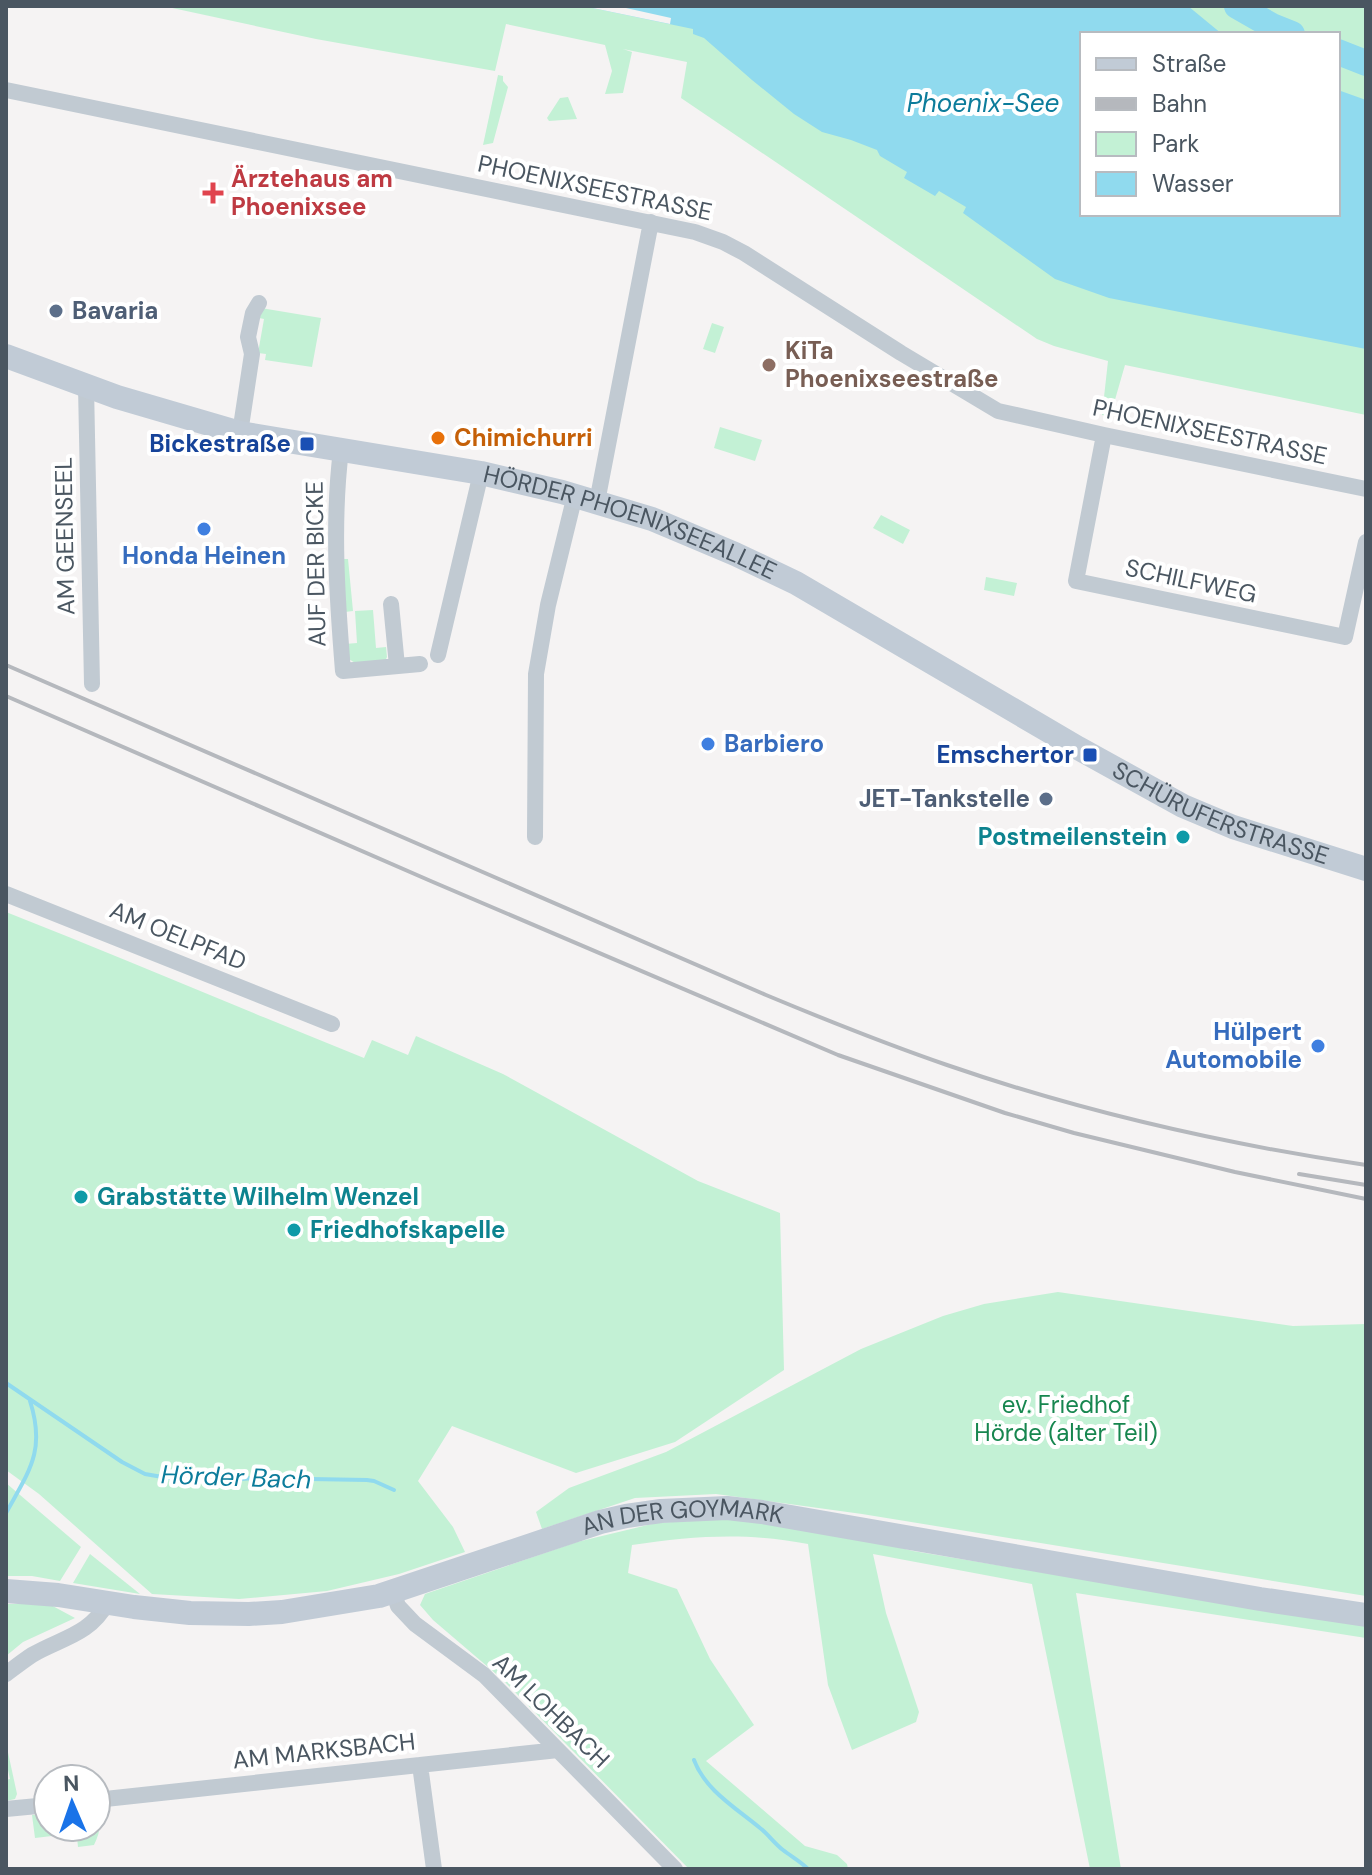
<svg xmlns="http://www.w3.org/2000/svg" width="1372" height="1875" viewBox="0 0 1372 1875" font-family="'DM Sans',sans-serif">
  <rect width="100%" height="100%" fill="#f5f3f3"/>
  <path fill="#c3f1d5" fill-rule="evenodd" d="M163 6H1366V415L1125 365 1110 417 1102 415 1108 361 1054 346 1037 339 681 98 687 62 623 49 632 52 623 93 605 94 612 71 605 45 506 24 495 71 316 39ZM1082 34H1338V214H1082Z
    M498 75 503 76V81L508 87 493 143 483 145Z
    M568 97 577 119 549 121 547 118 560 98Z
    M261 308 321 318 312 367 265 360 266 354 258 353 264 319 259 318Z
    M712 323 724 327 715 353 703 349Z
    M720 427 762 440 755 461 714 448Z
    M881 515 910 530 903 544 873 528Z
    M341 559H348L353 611 345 612Z
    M986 577 1017 583 1014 596 984 590Z
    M373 610 376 648 386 647 387 657 385 661 355 663 349 659 345 644 357 643 355 611Z
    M6 912C126 959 244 1010 364 1058L372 1040 408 1055 416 1036 503 1074 698 1181 780 1213 784 1370 675 1442 576 1473 452 1426 418 1481 453 1527 465 1552 399 1574 327 1591 239 1599 152 1594 39 1494 6 1470Z
    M1058 1292 1293 1326 1366 1324V1596L862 1514 716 1494 635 1498 542 1529 536 1512 569 1488 666 1452 861 1349 943 1316 984 1304Z
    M6 1483 81 1547 60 1581 32 1576H6Z
    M724 1519C787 1524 851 1534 913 1551L1366 1626V1638L1076 1593 1121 1869H1090L1032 1584 873 1554 886 1613 919 1712 916 1722 852 1750 828 1685 808 1544C745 1532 694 1536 632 1545L628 1573 677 1589 710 1659 754 1725 706 1761 805 1846 837 1855 847 1864 848 1869H689L502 1679 433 1620 420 1605 425 1594 577 1542 656 1523Z
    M90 1554 140 1594 73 1583Z
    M6 1604H49L75 1618 23 1642 6 1656Z
    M6 1743 17 1794 15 1799 6 1801V1780L10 1779 6 1761Z
    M96 1808C103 1820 100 1833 94 1845L78 1847 76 1827H96Z
    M48 1814V1827H51L52 1836 35 1838 32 1815Z"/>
  <path fill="#90daee" d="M583 6H1188L1222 34H1082V214H1338V90L1366 100V349L1109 298 1055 279 963 213 966 207 939 191 935 196 904 178 907 172 880 156 877 150 851 140 822 132 794 114 752 80 704 38 693 34V29Z"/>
  <path fill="#f5f3f3" d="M583 6H617L671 18 670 24Z"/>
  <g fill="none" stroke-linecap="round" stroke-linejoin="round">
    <path stroke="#90daee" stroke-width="4" d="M6 1383 122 1462 145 1474 168 1478H195L231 1480 253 1478 367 1480 374 1481 394 1490
      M6 1513C29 1471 46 1451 30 1401
      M694 1760C705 1790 736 1808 760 1828 768 1834 774 1843 783 1850 792 1857 800 1861 808 1869"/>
    <path stroke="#90daee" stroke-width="26" d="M1237 6 1272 26 1292 34
      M1338 52 1366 63"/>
    <path stroke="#c1cad2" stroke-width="16" d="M6 90 695 232 723 242 744 253 901 353 998 411 1104 435 1366 489
      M86 386 92 684
      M240 433 252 354 248 337 253 313 259 303
      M1104 435 1076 581 1345 637 1366 542
      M341 450C332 523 337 597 343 671L420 664
      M597 502 651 222
      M391 604 397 666
      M438 655 481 473
      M535 837 536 674 548 605 575 495
      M6 894 332 1024
      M393 1591 398 1606 415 1624 484 1675 675 1869
      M6 1674C14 1668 23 1661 32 1655 61 1638 90 1635 107 1603
      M420 1765 434 1869
      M96 1800 558 1750
      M6 1809 48 1805"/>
    <g stroke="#c1cbd6" stroke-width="24">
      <path id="s1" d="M6 356 117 397 240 433 481 473 562 492 652 519 735 554 796 583 1078 748 1183 806 1233 827 1366 869"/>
      <path id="s2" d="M6 1591 58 1595 134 1607 190 1613 249 1614 282 1612 379 1596 600 1522 626 1516 661 1511 727 1508 762 1512 1260 1599 1366 1615"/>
    </g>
    <path stroke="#b5b8bd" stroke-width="4" d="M6 665 766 995C826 1020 886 1044 947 1065 1083 1112 1224 1144 1366 1165
      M6 696 433 882 838 1055 1005 1113 1074 1133 1235 1172 1366 1199
      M1299 1174 1366 1185"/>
  </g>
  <path fill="#e0444e" stroke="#fff" stroke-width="3" d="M209 181h8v8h8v8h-8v8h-8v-8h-8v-8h8z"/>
  <g fill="#5c6f8a" stroke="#fff" stroke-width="3">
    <circle cx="56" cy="311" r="8"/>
    <circle cx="1046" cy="799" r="8"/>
  </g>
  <circle fill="#8d6e63" stroke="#fff" stroke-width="3" cx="769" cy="365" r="8"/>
  <circle fill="#e8710a" stroke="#fff" stroke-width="3" cx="438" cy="438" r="8"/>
  <g fill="#1a4fb4" stroke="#fff" stroke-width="3">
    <rect x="299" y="436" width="16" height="16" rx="4"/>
    <rect x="1082" y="747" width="16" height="16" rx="4"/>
  </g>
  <g fill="#3f7fe0" stroke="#fff" stroke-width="3">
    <circle cx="204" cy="529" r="8"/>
    <circle cx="708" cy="744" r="8"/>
    <circle cx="1318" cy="1046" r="8"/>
  </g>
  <g fill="#0f9aa8" stroke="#fff" stroke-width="3">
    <circle cx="1183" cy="837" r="8"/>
    <circle cx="81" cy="1197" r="8"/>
    <circle cx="294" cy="1230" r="8"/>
  </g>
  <g text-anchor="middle" stroke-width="8" stroke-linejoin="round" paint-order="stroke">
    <g font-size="24" font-weight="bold" fill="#be3a42" stroke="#fff" text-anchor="start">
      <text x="231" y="187">Ärztehaus am<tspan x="231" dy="28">Phoenixsee</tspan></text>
    </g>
    <g font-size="24" fill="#4a5661" stroke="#fff">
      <text transform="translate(595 188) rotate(12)" y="8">PHOENIXSEESTRASSE</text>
      <text transform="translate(1210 432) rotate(12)" y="8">PHOENIXSEESTRASSE</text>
      <text dy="8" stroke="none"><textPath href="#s1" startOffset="648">HÖRDER PHOENIXSEEALLEE</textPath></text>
      <text transform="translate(65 536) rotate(-91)" y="8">AM GEENSEEL</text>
      <text transform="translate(316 564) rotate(-91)" y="8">AUF DER BICKE</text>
      <text transform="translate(1191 581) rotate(12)" y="8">SCHILFWEG</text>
      <text dy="8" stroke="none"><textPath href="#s1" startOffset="1310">SCHÜRUFERSTRASSE</textPath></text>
      <text transform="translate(178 936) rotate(22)" y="8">AM OELPFAD</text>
      <text dy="8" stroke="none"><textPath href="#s2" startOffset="692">AN DER GOYMARK</textPath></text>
      <text transform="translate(551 1711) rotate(44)" y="8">AM LOHBACH</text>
      <text transform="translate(324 1751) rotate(-6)" y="8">AM MARKSBACH</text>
    </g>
    <g font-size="24" font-weight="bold" fill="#4e5e75" stroke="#fff" text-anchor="start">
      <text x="72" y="319">Bavaria</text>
      <text x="1030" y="807" text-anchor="end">JET-Tankstelle</text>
    </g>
    <g font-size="24" font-weight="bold" fill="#785e54" stroke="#fff" text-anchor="start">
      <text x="785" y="359">KiTa<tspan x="785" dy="28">Phoenixseestraße</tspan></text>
    </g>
    <g font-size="24" font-weight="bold" fill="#c56008" stroke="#fff" text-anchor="start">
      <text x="454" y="446">Chimichurri</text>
    </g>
    <g font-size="24" font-weight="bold" fill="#164399" stroke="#fff" text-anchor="end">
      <text x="291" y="452">Bickestraße</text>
      <text x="1074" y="763">Emschertor</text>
    </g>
    <g font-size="24" font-weight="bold" fill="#366cbe" stroke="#fff">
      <text x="204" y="564">Honda Heinen</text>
      <text x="724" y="752" text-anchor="start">Barbiero</text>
      <text x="1302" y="1040" text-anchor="end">Hülpert<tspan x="1302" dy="28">Automobile</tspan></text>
    </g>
    <g font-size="24" font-weight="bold" fill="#0d838f" stroke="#fff" text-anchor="start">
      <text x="1167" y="845" text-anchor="end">Postmeilenstein</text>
      <text x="97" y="1205">Grabstätte Wilhelm Wenzel</text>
      <text x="310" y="1238">Friedhofskapelle</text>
    </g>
    <g font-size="24" fill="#17864f" stroke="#fff">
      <text x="1066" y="1413">ev. Friedhof<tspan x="1066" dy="28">Hörde (alter Teil)</tspan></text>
    </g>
    <g font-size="26" font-style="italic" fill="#0c7c9b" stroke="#fff">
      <text x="983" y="112">Phoenix-See</text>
      <text transform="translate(236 1477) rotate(2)" y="9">Hörder Bach</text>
    </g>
  </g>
  <rect width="1372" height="1875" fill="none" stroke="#4a5661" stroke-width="16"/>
  <rect x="1080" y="32" width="260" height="184" fill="#ffffff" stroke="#b7bbc0" stroke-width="2"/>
  <rect x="1096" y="58" width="40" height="12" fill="#c1cbd6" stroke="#b7bbc0" stroke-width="2"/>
  <text x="1152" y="72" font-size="24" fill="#4a5661">Straße</text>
  <rect x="1096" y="98" width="40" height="12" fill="#b5b8bd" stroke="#b7bbc0" stroke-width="2"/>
  <text x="1152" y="112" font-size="24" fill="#4a5661">Bahn</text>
  <rect x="1096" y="132" width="40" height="24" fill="#c3f1d5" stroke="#b7bbc0" stroke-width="2"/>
  <text x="1152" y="152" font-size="24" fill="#4a5661">Park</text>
  <rect x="1096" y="172" width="40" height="24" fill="#90daee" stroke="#b7bbc0" stroke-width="2"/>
  <text x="1152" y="192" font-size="24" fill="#4a5661">Wasser</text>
  <g transform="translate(72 1803) rotate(358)"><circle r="38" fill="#ffffff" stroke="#b7bbc0" stroke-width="2"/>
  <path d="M0-6L14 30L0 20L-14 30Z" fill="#1a73e8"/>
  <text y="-12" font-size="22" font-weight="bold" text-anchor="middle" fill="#4a5661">N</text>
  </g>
</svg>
